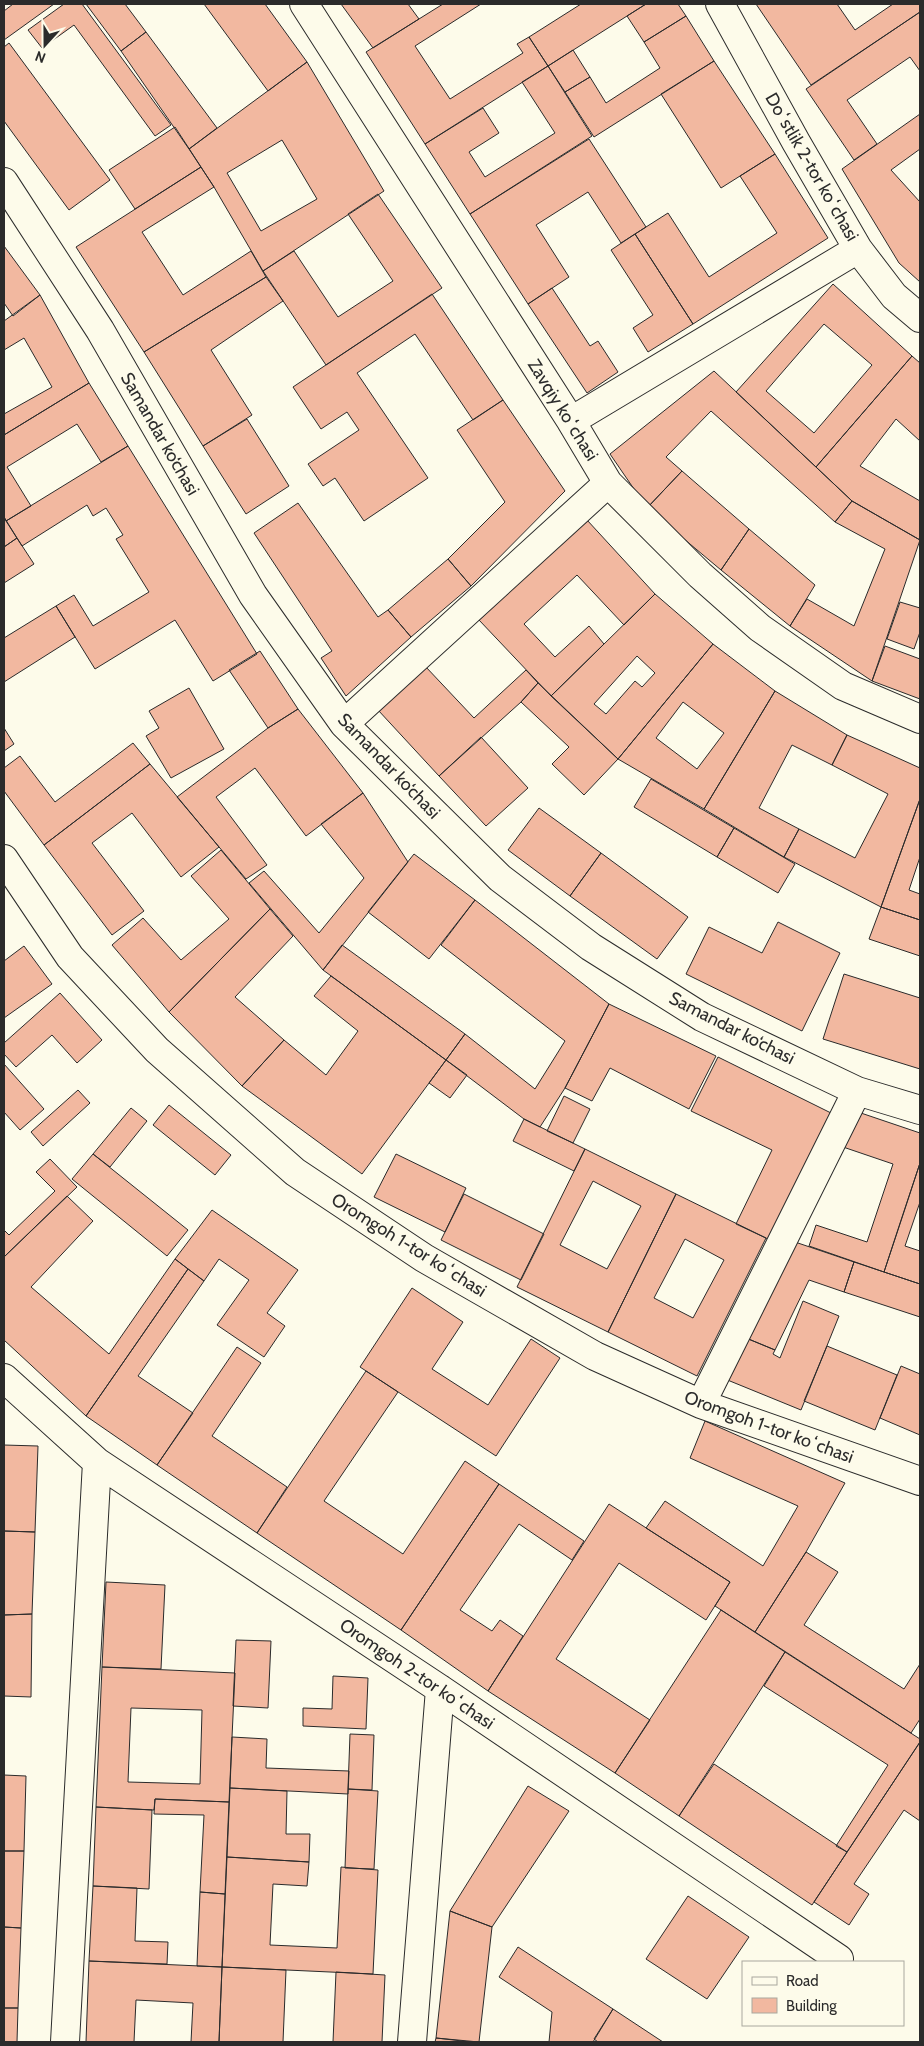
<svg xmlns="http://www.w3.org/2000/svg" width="924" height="2046" viewBox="0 0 924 2046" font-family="Cabin,sans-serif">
  <rect width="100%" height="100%" fill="#fdfbea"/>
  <path fill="#f2b8a0" stroke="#2b2b2b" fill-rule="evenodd" d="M13 4H54L4 40V11Z
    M64 4H82L171 125 155 136 74 25 42 48 28 30Z
    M86 4H125L146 32 121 51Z
    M204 4H265L307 62 268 91Z
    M341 4H408L419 19 373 48Z
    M443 4H481L415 46 450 99 523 53 517 44 529 37 548 66 425 144 366 52Z
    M581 4H646L548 66 529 37Z
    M646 4H678L686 16 644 42 627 16Z
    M756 4H837L855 30 893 4H920V12L811 85Z
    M920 12V71L910 57 847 100 877 144 854 160 806 89Z
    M686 16 714 61 594 137 565 92 590 77 606 103 660 68 644 42Z
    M146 32 217 128 189 149 121 51Z
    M9 43 110 180 69 210 4 121V47Z
    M573 50 590 77 565 92 548 66Z
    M714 61 775 154 721 188 661 94Z
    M307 62 384 191 263 271 214 187 189 149ZM282 140 317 199 261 231 227 173Z
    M548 66 592 136 470 214 425 144 483 108 499 133 469 152 485 177 555 133 522 82Z
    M920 114V149L891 170 920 202V282L899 263 842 169Z
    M175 127 201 167 135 209 109 170Z
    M589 139 646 227 621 243 588 192 536 225 569 277 528 304 470 214Z
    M775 154 828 238 693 324 635 234 668 213 709 277 777 233 740 176Z
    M201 167 214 187 142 232 183 295 251 251 266 277 144 352 76 247Z
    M378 194 442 288 326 365 263 271 294 251 338 317 393 281 348 214Z
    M635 234 693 324 648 352 633 328 653 315 611 250Z
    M4 246 40 295 13 316 4 303Z
    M266 277 283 301 211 350 252 415 203 446 144 352Z
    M833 284 912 356 816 467 736 392ZM824 324 872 365 814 433 766 391Z
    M552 288 590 346 598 341 618 372 587 393 528 304Z
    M432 294 503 400 473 420 415 334 357 373 428 478 364 521 335 478 323 486 308 464 359 430 347 412 321 429 293 387Z
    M40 295 89 383 4 435V414L52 387 24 338 4 350V321Z
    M912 356 920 363V441L896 419 860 466 920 501V540L852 501 816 467Z
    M714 371 852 501 835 522 711 411 666 457 682 471 647 508 610 454Z
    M89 383 128 446 101 462 77 424 7 467 31 506 6 521 4 517V435Z
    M503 400 565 491 471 586 448 559 505 502 457 430Z
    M247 419 289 486 246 514 203 446Z
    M128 446 257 654 213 681 175 620 95 669 56 606 74 595 93 626 149 592 116 539 123 535 106 508 93 516 87 505 22 546 6 521Z
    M682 471 749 529 721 570 647 508Z
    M852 501 920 540 872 681 790 626 807 599 854 626 885 549 835 522Z
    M298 503 378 617 388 610 411 637 346 696 321 658 332 651 254 533Z
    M4 517 17 538 4 547Z
    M587 520 655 594 624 625 577 575 524 624 555 657 589 626 604 644 551 696 479 620Z
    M749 529 815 585 790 626 721 570Z
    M17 538 34 564 4 583V547Z
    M448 559 471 586 411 637 388 610Z
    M655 594 713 644 618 759 551 696ZM637 656 655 673 642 687 635 681 606 714 594 704Z
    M900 602 920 608V632L914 649 887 639Z
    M56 606 75 637 4 682V638Z
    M713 644 775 691 704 809 618 759ZM683 702 724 733 697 769 656 738Z
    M885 646 920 659V699L872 681Z
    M260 651 298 709 268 728 229 670Z
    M425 666 474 718 526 670 538 683 521 702 439 776 378 710Z
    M538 683 618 759 584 795 552 764 569 747 521 702Z
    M189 688 224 749 171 778 146 736 159 728 149 711Z
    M775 691 847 735 832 765 792 745 759 808 799 829 784 857 704 809Z
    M298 709 363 793 306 836 255 768 216 797 267 865 246 879 177 797 268 728Z
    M4 728 14 744 4 751Z
    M847 735 920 768V799L881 907 784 857 799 829 855 858 888 794 832 765Z
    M481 737 528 788 486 826 439 776Z
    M133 743 150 764 44 845 4 791V768L20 756 55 802Z
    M150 764 219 847 181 877 132 813 92 843 144 911 112 935 44 845Z
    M651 779 734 828 717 857 634 807Z
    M363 793 408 862 323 970 249 883 264 871 319 933 364 878 321 824Z
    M920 799V857L909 890 920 894V920L881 907Z
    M539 808 601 853 570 896 508 850Z
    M734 828 795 864 778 893 717 857Z
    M221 850 270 909 169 1012 112 945 143 918 181 960 229 919 191 876Z
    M601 853 688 917 657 959 570 896Z
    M414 854 475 900 429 959 368 912Z
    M475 900 609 1004 565 1088 540 1127 524 1119 446 1060 465 1034 535 1089 565 1041 441 945Z
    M881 907 920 920V956L869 939Z
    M270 909 293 936 235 997 284 1040 242 1086 169 1012Z
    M778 922 840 953 802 1031 686 974 709 927 762 953Z
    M342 945 465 1034 446 1060 323 970Z
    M24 946 52 984 4 1018V961Z
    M844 974 920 998V1069L823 1039Z
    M331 976 446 1060 362 1174 242 1086 284 1040 326 1075 358 1031 314 996Z
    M60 993 102 1040 77 1063 52 1035 16 1067 4 1054V1043Z
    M609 1004 716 1056 689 1109 610 1068 592 1101 565 1088Z
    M718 1057 831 1113 768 1239 736 1224 772 1150 691 1111Z
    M446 1060 467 1075 450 1098 429 1083Z
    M4 1064 44 1109 20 1130 4 1112Z
    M78 1090 90 1103 43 1146 31 1132Z
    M564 1096 590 1109 573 1143 547 1131Z
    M169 1105 231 1155 215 1175 153 1125Z
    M131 1108 147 1121 110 1167 93 1154Z
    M855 1111 920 1133V1163L884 1272 809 1246 816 1225 867 1242 893 1164 843 1147Z
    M524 1119 585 1149 574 1171 513 1141Z
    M585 1149 676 1194 608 1332 517 1287ZM593 1181 641 1206 607 1269 560 1245Z
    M93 1154 188 1230 167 1256 72 1179Z
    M396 1154 466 1188 445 1232 374 1197Z
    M50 1159 77 1187 4 1257V1230L9 1235 55 1191 36 1172Z
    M920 1163V1202L905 1246 920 1251V1284L884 1272Z
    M464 1194 544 1234 521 1280 441 1240Z
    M676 1194 766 1238 697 1376 608 1332ZM685 1239 724 1260 693 1318 654 1298Z
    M67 1196 93 1221 31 1287 109 1354 175 1259 188 1269 86 1416 4 1340V1257Z
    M212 1210 298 1270 267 1313 285 1326 264 1357 217 1325 249 1280 219 1259 204 1281 175 1259Z
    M795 1242 854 1262 844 1292 809 1280 775 1350 746 1338Z
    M854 1262 920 1284V1317L844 1292Z
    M188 1269 204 1281 138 1376 193 1413 157 1465 86 1416Z
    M412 1288 463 1322 432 1369 488 1405 531 1339 560 1358 496 1456 360 1367Z
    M803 1301 839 1316 801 1410 725 1379 746 1338 775 1350 773 1354 780 1358Z
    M827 1346 897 1375 875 1430 804 1401Z
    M237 1347 261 1363 212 1436 287 1487 257 1533 157 1465Z
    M901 1366 920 1374V1435L880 1418Z
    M366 1371 398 1392 324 1501 403 1554 465 1461 499 1484 401 1630 257 1533Z
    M705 1421 845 1483 806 1552 755 1632 715 1606 730 1582 646 1528 665 1501 763 1566 798 1506 690 1458Z
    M4 1445 38 1446 35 1532 4 1531Z
    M499 1484 584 1541 572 1560 519 1524 460 1610 492 1631 500 1620 523 1636 488 1691 401 1630Z
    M609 1504 730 1582 706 1620 619 1563 556 1659 650 1720 615 1773 488 1691Z
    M4 1531 35 1532 32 1614 4 1615Z
    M806 1552 838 1572 804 1625 904 1689 920 1664V1719L911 1733 755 1632Z
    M106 1582 165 1585 161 1669 102 1667Z
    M721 1610 785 1652 679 1816 615 1773Z
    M32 1614 31 1697 4 1696V1615Z
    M236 1640 271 1641 268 1708 233 1706Z
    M785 1652 920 1739V1742L847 1852 836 1846 888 1765 764 1686Z
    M102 1667 235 1673 229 1802 155 1799 154 1810 96 1807ZM131 1708 202 1710 200 1784 128 1782Z
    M333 1676 368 1678 366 1729 303 1726V1708L332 1709Z
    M350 1734 374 1735 372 1790 348 1789Z
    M232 1737 267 1739 266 1768 349 1771 348 1794 230 1788Z
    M920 1742V1821L904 1810 854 1884 869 1894 849 1925 814 1902Z
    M714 1764 847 1852 812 1905 679 1816Z
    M4 1775 26 1776 24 1851H4Z
    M528 1786 569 1811 492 1927 450 1911Z
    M230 1788 287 1791 286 1834H310L309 1862 227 1857Z
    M348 1789 378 1791 374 1869 345 1868Z
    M155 1799 229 1802 225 1894 200 1892 204 1815 154 1814Z
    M96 1807 152 1810 149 1889 93 1886Z
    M4 1851H24L21 1928 4 1927Z
    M227 1857 309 1862 307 1886 273 1884 270 1945 337 1948 341 1867 378 1870 373 1974 222 1967Z
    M93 1886 137 1888 135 1941 168 1942 167 1964 89 1961Z
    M200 1892 225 1894 222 1967 197 1966Z
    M688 1896 749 1937 707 1999 646 1959Z
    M450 1911 492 1927 479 2042 436 2038Z
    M4 1927 21 1928 18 2008H4Z
    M518 1947 613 2009 593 2042H549L552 2012 499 1977Z
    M89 1961 222 1967 219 2042H191L193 2003 136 2000 134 2042H86Z
    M222 1967 286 1970 283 2042H219Z
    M336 1972 385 1975 382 2042H333Z
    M4 2008H18L17 2042H4Z
    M613 2009 663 2042H598L594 2039Z
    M436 2038 471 2042H435Z"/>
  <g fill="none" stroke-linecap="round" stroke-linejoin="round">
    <g stroke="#2b2b2b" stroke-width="30">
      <path id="minor" d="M304 4 571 421 608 483 700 575 760 628 843 686 920 719
        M720 4 796 142 858 249 894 296 920 318
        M4 182 100 330 253 595 344 724 500 878 591 947 702 1017 857 1091 920 1110
        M571 421 858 249
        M344 724 608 483
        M4 859 70 957 157 1050 295 1172 424 1258 595 1356 701 1404 920 1481
        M4 1378 97 1462 440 1689 839 1959
        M701 1404 857 1091
        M65 2042 97 1462
        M412 2042 440 1689"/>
    </g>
    <use href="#minor" stroke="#fdfbea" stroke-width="28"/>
  </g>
  <g text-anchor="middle" stroke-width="4" stroke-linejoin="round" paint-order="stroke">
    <g font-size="18" fill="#2b2b2b" stroke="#fdfbea">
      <text transform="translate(812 167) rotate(60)" y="6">Doʻstlik 2-tor koʻchasi</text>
      <text transform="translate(563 410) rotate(58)" y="6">Zavqiy koʻchasi</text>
      <text transform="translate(160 434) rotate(60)" y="6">Samandar ko‘chasi</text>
      <text transform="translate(389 766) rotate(46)" y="6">Samandar ko‘chasi</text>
      <text transform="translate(732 1028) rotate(27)" y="6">Samandar ko‘chasi</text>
      <text transform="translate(409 1245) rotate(32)" y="6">Oromgoh 1-tor koʻchasi</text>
      <text transform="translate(769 1427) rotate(20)" y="6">Oromgoh 1-tor koʻchasi</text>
      <text transform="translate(417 1674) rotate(34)" y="6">Oromgoh 2-tor koʻchasi</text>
    </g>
  </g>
  <rect width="924" height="2046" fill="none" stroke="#2b2b2b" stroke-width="10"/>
  <rect x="742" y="1961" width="162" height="65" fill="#fdfbea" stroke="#a9a89e"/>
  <rect x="752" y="1977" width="25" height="8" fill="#fdfbea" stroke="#a9a89e"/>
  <text x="786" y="1986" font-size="15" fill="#2b2b2b">Road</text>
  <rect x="752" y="1998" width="25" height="15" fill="#f2b8a0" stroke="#a9a89e"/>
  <text x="786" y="2011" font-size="15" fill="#2b2b2b">Building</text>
  <g transform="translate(45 45) rotate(201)" stroke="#fdfbea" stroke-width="4" paint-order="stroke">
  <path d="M0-4L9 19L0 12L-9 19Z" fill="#2b2b2b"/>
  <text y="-8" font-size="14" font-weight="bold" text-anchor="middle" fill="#2b2b2b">N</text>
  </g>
</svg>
